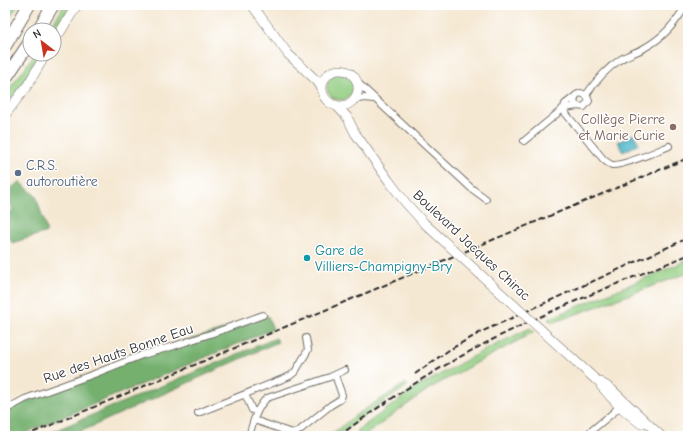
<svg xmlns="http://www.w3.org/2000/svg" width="693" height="441" viewBox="0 0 693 441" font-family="'Comic Neue',sans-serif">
  <rect width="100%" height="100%" fill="#fff"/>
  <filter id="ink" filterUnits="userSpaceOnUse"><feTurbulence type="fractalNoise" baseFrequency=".025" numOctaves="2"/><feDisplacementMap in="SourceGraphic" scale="8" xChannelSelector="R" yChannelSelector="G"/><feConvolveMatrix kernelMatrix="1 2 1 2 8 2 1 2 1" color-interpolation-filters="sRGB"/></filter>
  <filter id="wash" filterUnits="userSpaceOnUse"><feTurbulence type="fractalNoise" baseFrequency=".012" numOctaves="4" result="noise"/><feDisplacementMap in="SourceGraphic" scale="16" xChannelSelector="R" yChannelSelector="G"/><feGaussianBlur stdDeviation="0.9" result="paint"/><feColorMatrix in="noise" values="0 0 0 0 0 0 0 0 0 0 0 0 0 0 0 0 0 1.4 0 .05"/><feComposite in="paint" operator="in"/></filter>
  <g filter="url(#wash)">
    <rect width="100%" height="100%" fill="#f5e8d3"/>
    <path fill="#91cc80" stroke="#5e7c56" d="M5 5H18L5 25Z
      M64 5H71L54 32V30H49Z
      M34 54H40L22 84 5 107V94L25 68Z
      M327 87a13 13 0 1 1 26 0a13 13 0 1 1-26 0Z
      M688 260V273L552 323 548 319Z
      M530 328 534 332 430 388 364 436H358V430L414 389 479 353Z
      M406 383 407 386 358 420 338 436H329L356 415Z"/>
    <path fill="#74b06e" stroke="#506e4c" d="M20 182 36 196 47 232 12 243 5 226V217L13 209 5 192Z
      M268 316 273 329 18 436H5V410L146 353Z
      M276 338 278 342 71 436H42Z"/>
    <path fill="#48b3c6" stroke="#3a6f78" d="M634 134 639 144 623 152 618 142Z"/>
  </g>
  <g filter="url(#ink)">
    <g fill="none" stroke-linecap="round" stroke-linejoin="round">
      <g stroke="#726d66" stroke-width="8">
        <path id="street" d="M358 83 471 188 486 199
          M586 95C595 82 607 68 621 59 629 54 638 52 646 47 664 37 676 23 686 5
          M353 100 364 98 374 99
          M564 108H566L577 106 584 107 589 101 587 96 581 93 576 95 574 102 577 106
          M562 109 604 160C607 162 609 164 612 165 624 166 657 151 669 146
          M524 141 564 108 565 104 574 97
          M245 394 252 410 257 412
          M5 410 25 399 94 374 142 355 174 346 219 331 263 315
          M198 413 290 376 295 372 308 350 306 338
          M254 420 289 432 295 433 300 430 331 405 341 399 342 395 335 375
          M249 436C253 423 256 408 267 398L330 377 345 370
          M585 436 614 412 619 406"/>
      </g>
      <g stroke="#726d66" stroke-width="10">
        <path id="secondary" d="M252 5 288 54 317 81 322 88
          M54 42 77 5
          M322 88a18 18 0 1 1 36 0a18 18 0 1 1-36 0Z
          M336 105 347 117 355 133 389 181 405 202 424 223
          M5 115 27 86 46 54
          M595 379 610 388 661 436
          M601 386 619 406 641 424"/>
      </g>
      <g stroke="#726d66" stroke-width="14">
        <path id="highway" d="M38 30 53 5
          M5 46 29 5
          M5 79 30 42"/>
      </g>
      <use href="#street" stroke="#fff" stroke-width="6"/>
      <use href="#secondary" stroke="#fff" stroke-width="9"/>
      <use href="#highway" stroke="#fff" stroke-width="12"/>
      <path stroke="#2b2b2b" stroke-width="2" stroke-dasharray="6 3" stroke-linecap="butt" d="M415 374 449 350 481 332 688 238
        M25 436 688 158
        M339 436C384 402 432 371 482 345 549 310 619 283 688 255"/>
      <g stroke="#726d66" stroke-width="10" stroke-linecap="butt">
        <path id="secondary-bridge" d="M424 223 595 379"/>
      </g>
      <use href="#secondary-bridge" stroke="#fff" stroke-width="9"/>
    </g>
  </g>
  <circle fill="#8d6e63" stroke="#fff" stroke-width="1.5" cx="673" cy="127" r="4"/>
  <circle fill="#5c6f8a" stroke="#fff" stroke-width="1.5" cx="18" cy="173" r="4"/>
  <circle fill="#0f9aa8" stroke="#fff" stroke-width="1.5" cx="307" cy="258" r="4"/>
  <g text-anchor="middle" stroke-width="3" stroke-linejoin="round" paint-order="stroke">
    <g font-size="14" fill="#785e54" stroke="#fff" text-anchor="end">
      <text x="665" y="124">Collège Pierre<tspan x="665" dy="16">et Marie Curie</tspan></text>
    </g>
    <g font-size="14" fill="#4e5e75" stroke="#fff" text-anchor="start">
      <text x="26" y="170">C.R.S.<tspan x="26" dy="16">autoroutière</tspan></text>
    </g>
    <g font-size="14" fill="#2b2b2b" stroke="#fff">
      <text transform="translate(472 245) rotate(43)" y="5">Boulevard Jacques Chirac</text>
      <text transform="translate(118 353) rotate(-19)" y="5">Rue des Hauts Bonne Eau</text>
    </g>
    <g font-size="14" fill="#0d838f" stroke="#fff" text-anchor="start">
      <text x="315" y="255">Gare de<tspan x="315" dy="16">Villiers-Champigny-Bry</tspan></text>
    </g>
  </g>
  <rect width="693" height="441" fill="none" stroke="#fff" stroke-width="20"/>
  <g transform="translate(42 42) rotate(329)"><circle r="19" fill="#ffffff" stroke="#aaaaaa"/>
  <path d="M0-3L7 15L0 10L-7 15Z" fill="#c8321e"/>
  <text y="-6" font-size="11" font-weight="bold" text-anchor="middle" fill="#2b2b2b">N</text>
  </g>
</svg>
